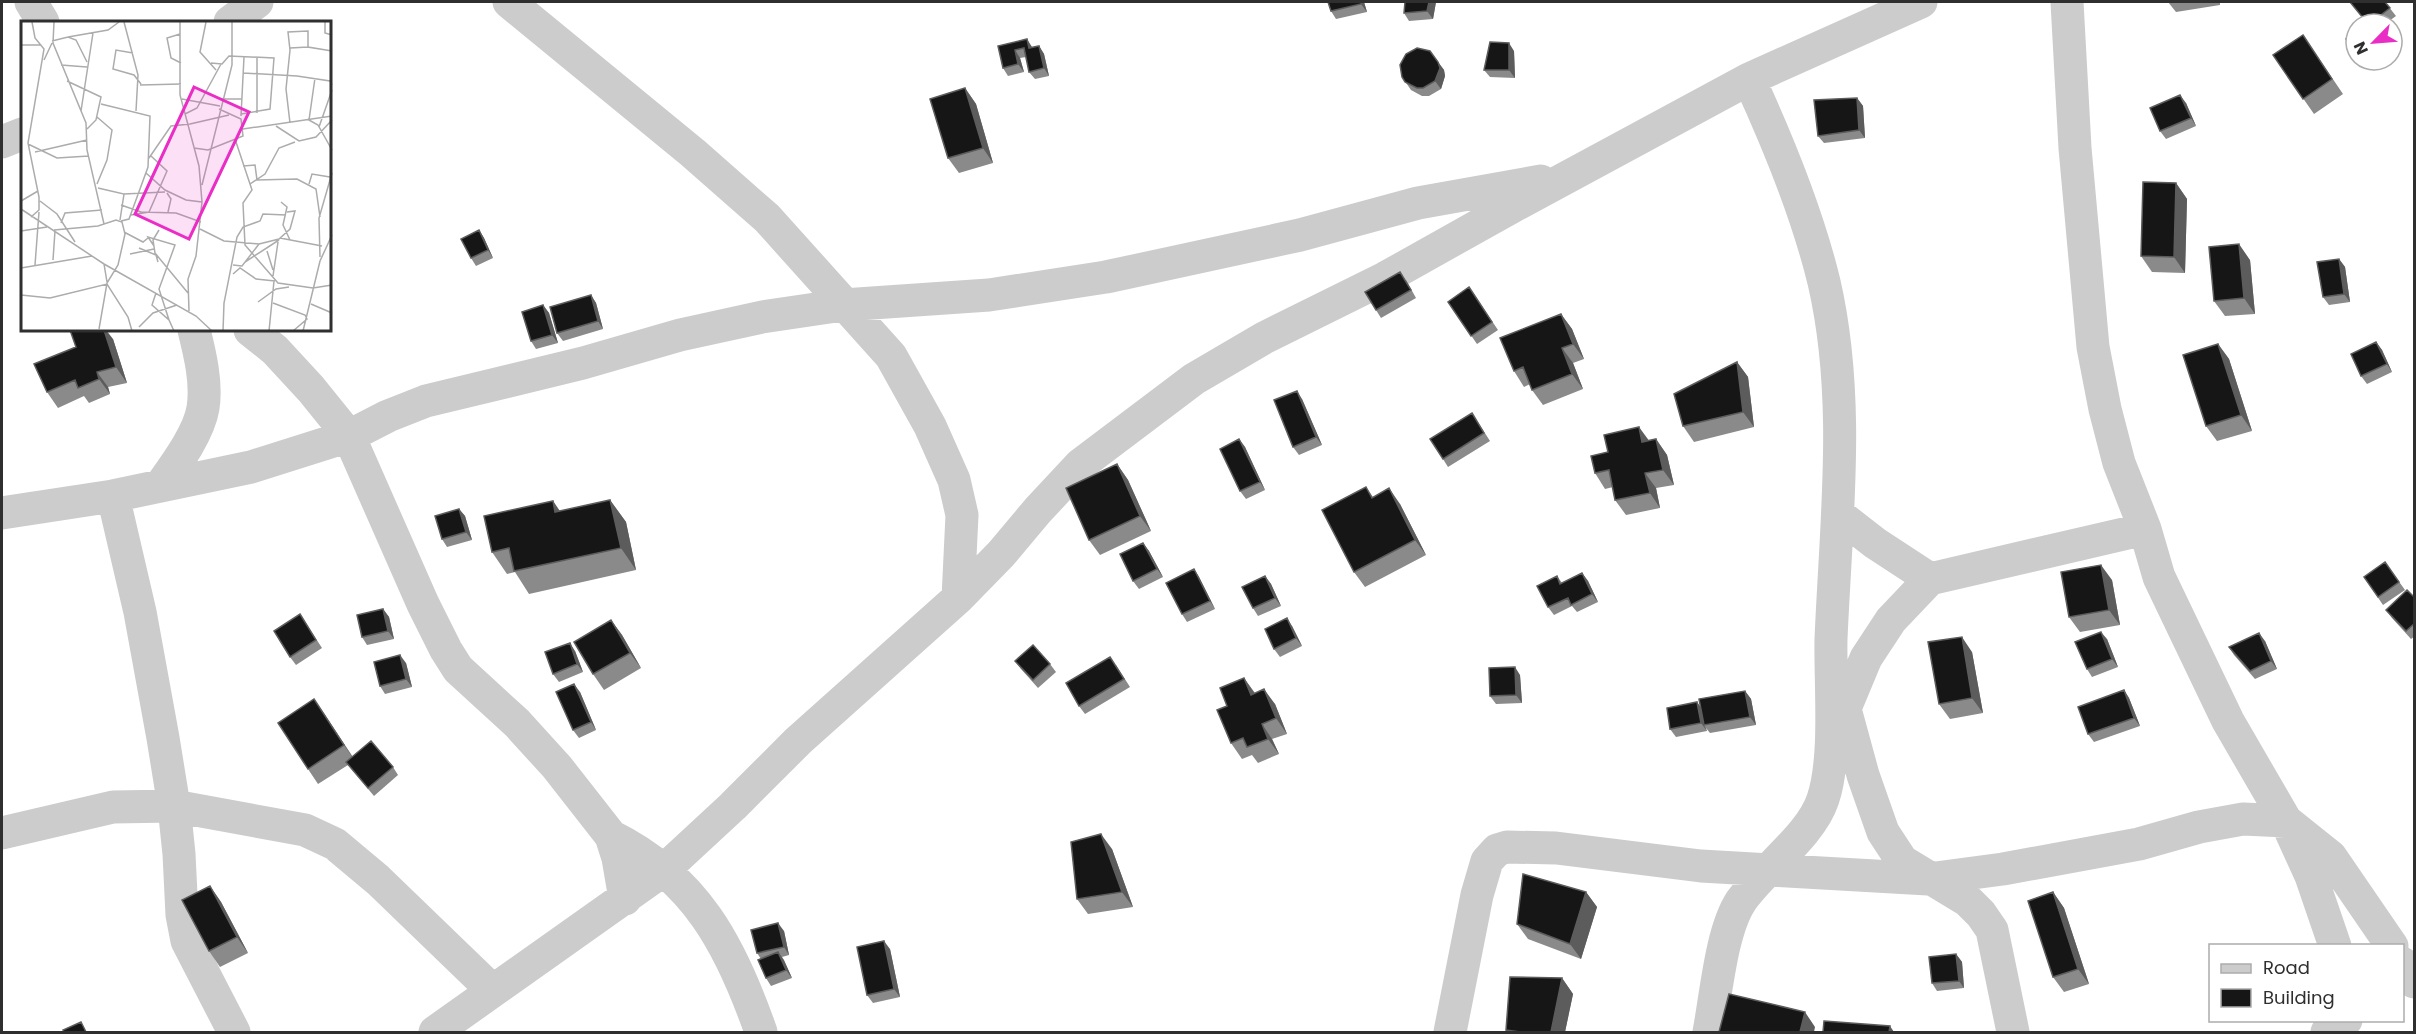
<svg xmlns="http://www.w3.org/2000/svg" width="2416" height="1034" viewBox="0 0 2416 1034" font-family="Poppins,sans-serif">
  <rect width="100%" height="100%" fill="#fff"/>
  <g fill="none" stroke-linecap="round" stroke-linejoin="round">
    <path stroke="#ccc" stroke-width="33" d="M31 2 43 22
      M509 2 693 153 767 218 891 356 930 426 954 480 962 515 958 598
      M2067 2 2075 148 2093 347 2105 409 2119 463 2145 529 2159 577 2228 721 2286 821 2311 876 2335 946
      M230 22 257 2
      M2 142 22 134
      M250 330 275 350 311 389 349 436 423 604 446 650 458 669 517 723 557 767 611 836 618 858 625 899
      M161 485C176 464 199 433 203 408 207 383 200 354 194 330
      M113 496 140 612 163 738 174 806 179 854 182 915 187 941 234 1032
      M2 513 113 496 251 467 349 436 388 416 426 401 583 363 680 335 762 317 843 305 989 295 1106 277 1300 235 1418 203 1541 181
      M1839 515 1875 543 1930 579
      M1845 709 1863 775 1883 832 1902 861 1968 901 1981 914 1992 930 2013 1032
      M1836 730 1866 658 1891 620 1930 579 2145 529
      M2 833 113 807 174 806 305 830 335 844 378 880 492 990
      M611 836C696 878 731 946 761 1032
      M2402 963 2414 982
      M435 1032 665 869 733 806 798 741 958 598 1001 554 1038 510 1080 465 1194 379 1264 338 1385 278 1510 208 1749 79 1921 2
      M1450 1032 1477 895 1487 861 1497 850 1507 847 1556 848 1701 866 1928 879 2003 869 2139 844 2199 827 2243 819 2286 821 2331 857 2392 946
      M1709 1032C1716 996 1721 931 1741 901 1764 868 1811 836 1823 799 1837 757 1830 685 1831 639 1836 520 1851 399 1824 282 1807 212 1779 144 1749 79
      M2327 1032 2346 1020"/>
  </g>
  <path fill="#8a8a8a" d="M1364 2 1367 12 1336 19 1331 11Z
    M1436 2 1433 19 1409 21 1404 13Z
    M2168 2H2220V5L2176 12Z
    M2350 2H2385L2396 16 2385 24H2368Z
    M2303 35 2343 94 2314 114 2273 55Z
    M998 46 1032 48 1039 46 1044 54 1049 76 1035 79 1029 72 1026 57 1020 58 1024 72 1008 76 1003 68Z
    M1514 51 1515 78 1490 77 1484 70Z
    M2360 60H2378L2365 68Z
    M1438 62 1444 70 1445 76 1441 89 1429 96H1422L1411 90 1402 77Z
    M965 88 976 104 993 163 959 173 948 158Z
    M1857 98 1863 106 1865 138 1824 143 1818 136Z
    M2186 103 2196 126 2166 139 2160 131Z
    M2176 183 2187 199 2185 273 2152 272 2141 256Z
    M479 230 484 238 493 258 476 266 471 258Z
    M2339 259 2345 267 2350 302 2329 305 2323 297Z
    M2250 260 2255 314 2225 316 2214 301Z
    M1406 280 1416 298 1381 318 1376 310Z
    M1469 287 1498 330 1477 344 1448 302Z
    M591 295 596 303 603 329 563 341 557 333Z
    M543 305 549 313 558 343 536 349 531 341Z
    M1561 314 1572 329 1584 359 1573 363 1583 389 1543 405 1532 390 1530 384 1524 387 1514 371Z
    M113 339 127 383 108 387 110 394 89 403 84 396 58 408 47 392Z
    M2376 342 2382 350 2392 372 2367 384 2361 376Z
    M2218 344 2229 359 2252 431 2217 441 2206 426Z
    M1737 362 1748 377 1754 427 1694 442 1683 426Z
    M1302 399 1322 445 1299 455 1293 447Z
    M1472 413 1490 441 1448 467 1443 459Z
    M1239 439 1245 447 1265 490 1246 499 1240 491Z
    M1656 439 1667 455 1674 485 1656 488 1660 508 1626 515 1615 500 1613 487 1605 489 1595 473 1608 452Z
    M1117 464 1128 480 1151 531 1100 555 1089 540Z
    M1366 487 1373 497 1400 504 1426 555 1365 587 1354 572Z
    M610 500 626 522 636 570 529 594 515 572 507 574 492 552 553 501 560 511Z
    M459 509 465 516 472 540 447 547 442 539Z
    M1143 543 1149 551 1163 577 1139 589 1133 581Z
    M2385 562 2405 590 2383 605 2364 577Z
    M1194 569 1199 577 1215 609 1187 622 1182 614Z
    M1582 573 1588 581 1598 602 1577 612 1572 606 1554 615 1548 607 1557 576 1562 583Z
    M1265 576 1271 584 1281 606 1258 616 1253 608Z
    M2112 580 2120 625 2080 632 2069 617Z
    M2415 598V636L2411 639 2392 618 2386 610Z
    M383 609 389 617 394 639 367 645 362 637Z
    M300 614 322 648 296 665 290 657Z
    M611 620 622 635 641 668 604 690 593 674Z
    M1292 626 1302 646 1280 657 1274 649Z
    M2107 639 2118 667 2092 677 2087 669Z
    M2265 641 2277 669 2255 679 2234 655 2229 647Z
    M575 651 583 672 559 682 553 674Z
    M1972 652 1983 713 1950 719 1939 704Z
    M1015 661 1050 664 1056 672 1038 688 1021 669Z
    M406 663 412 687 385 694 380 686Z
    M1116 665 1130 687 1085 714 1079 706Z
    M1520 675 1522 703 1496 704 1490 696Z
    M1244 678 1255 693 1275 704 1287 734 1272 739 1279 754 1258 763 1252 755 1242 759 1231 743 1227 706Z
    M2124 690 2129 698 2140 726 2094 742 2088 734Z
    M1745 691 1751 699 1756 725 1710 733 1706 728 1707 731 1676 737 1670 729 1701 707Z
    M580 692 596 730 579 738 573 730Z
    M314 699 353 757 393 767 398 775 374 796 348 765 318 784 308 769Z
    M1112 849 1133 907 1088 914 1077 899Z
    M210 886 221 902 248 953 220 967 209 951Z
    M1586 892 1597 907 1581 959 1528 939 1517 924Z
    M2053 892 2064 908 2089 984 2064 992 2053 977Z
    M784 931 789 955 782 957 792 978 771 986 766 978 761 959 757 953Z
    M890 949 900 997 873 1003 867 995Z
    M1956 954 1962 962 1964 988 1937 991 1932 983Z
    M1562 978 1573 994 1565 1032H1508L1506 1030Z"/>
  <path fill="#5c5c5c" d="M1361 2H1364L1367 12 1361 4Z
    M1429 2H1436L1433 19 1427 11Z
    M1027 39 1032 47 1035 56 1029 48Z
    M1509 43 1514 51 1515 78 1509 70Z
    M1039 46 1044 54 1049 76 1044 68Z
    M1015 50 1020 58 1024 72 1018 64Z
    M1438 62 1444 70 1445 76 1441 89 1435 81Z
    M965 88 976 104 993 163 983 148Z
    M2180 95 2186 103 2196 126 2191 118Z
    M1857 98 1863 106 1865 138 1859 130Z
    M2176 183 2187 199 2185 273 2174 257Z
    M479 230 484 238 493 258 488 250Z
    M2239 244 2250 260 2255 314 2244 298Z
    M2339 259 2345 267 2350 302 2344 294Z
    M591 295 596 303 603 329 598 321Z
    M543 305 549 313 558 343 552 335Z
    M1561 314 1572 329 1584 359 1573 344Z
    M104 330H106L113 339 127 383 116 367Z
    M2376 342 2382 350 2392 372 2387 364Z
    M2218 344 2229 359 2252 431 2241 415Z
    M1562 348 1573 363 1583 389 1572 374Z
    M1737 362 1748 377 1754 427 1743 412Z
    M97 372 108 387 110 394 99 379Z
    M1297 391 1302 399 1322 445 1316 437Z
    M1639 427 1650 442H1642Z
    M1239 439 1245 447 1265 490 1260 482Z
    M1656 439 1667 455 1674 485 1663 470Z
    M1117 464 1128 480 1151 531 1140 516Z
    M1645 473 1656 488 1660 508 1650 493Z
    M1389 488 1400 504 1426 555 1415 540Z
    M610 500 626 522 636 570 621 548Z
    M553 501 568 524 555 512Z
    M459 509 465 516 472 540 466 532Z
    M1143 543 1149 551 1163 577 1157 569Z
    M2101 565 2112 580 2120 625 2109 610Z
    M1194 569 1199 577 1215 609 1210 601Z
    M1582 573 1588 581 1598 602 1592 594Z
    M1265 576 1271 584 1281 606 1275 598Z
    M383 609 389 617 394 639 388 631Z
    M1287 618 1292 626 1302 646 1296 638Z
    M611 620 622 635 641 668 630 653Z
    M2101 632 2107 639 2118 667 2112 659Z
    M2259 633 2265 641 2277 669 2271 661Z
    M1962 637 1972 652 1983 713 1972 698Z
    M570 643 575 651 583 672 577 664Z
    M400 655 406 663 412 687 406 679Z
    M1515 667 1520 675 1522 703 1516 695Z
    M1244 678 1255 694 1251 695Z
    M574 684 580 692 596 730 591 722Z
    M1264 689 1275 704 1287 734 1276 718Z
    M2124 690 2129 698 2140 726 2134 718Z
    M1745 691 1751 699 1756 725 1750 717Z
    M314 699 325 715 355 761 344 745Z
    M1697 702 1703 710 1704 725 1707 731 1701 723Z
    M1262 724 1272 739 1279 754 1268 739Z
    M1101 834 1112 849 1133 907 1122 892Z
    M210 886 221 902 248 953 237 937Z
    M1586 892 1597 907 1581 959 1570 944Z
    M2053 892 2064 908 2089 984 2078 969Z
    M778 923 784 931 789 955 784 947Z
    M884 941 890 949 900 997 894 989Z
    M778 952 784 960 792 978 786 970Z
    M1956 954 1962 962 1964 988 1959 981Z
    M1562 978 1573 994 1565 1032H1551Z
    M1805 1012 1815 1027 1814 1032H1800Z
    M1890 1026 1894 1032H1889Z"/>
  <path fill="#161616" stroke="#5c5c5c" stroke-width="1.5" d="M1328 2H1361V4L1331 11Z
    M1405 2H1429L1427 11 1404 13Z
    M2350 2H2385L2390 8 2369 24H2368Z
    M2356 32V54L2346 39Z
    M2303 35 2332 79 2303 99 2273 55Z
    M1027 39 1029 48 1039 46 1044 68 1029 72 1024 48 1015 50 1018 64 1003 68 998 46Z
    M1490 42 1509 43V70H1484Z
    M1417 48 1430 51 1438 62 1440 68 1435 81 1423 88H1417L1405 82 1402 77 1400 65 1406 54Z
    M965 88 983 148 948 158 930 99Z
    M2180 95 2191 118 2160 131 2150 108Z
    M1857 98 1859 130 1818 136 1814 100Z
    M2143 182 2176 183 2174 257 2141 256Z
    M479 230 488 250 471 258 461 239Z
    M2239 244 2244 298 2214 301 2209 247Z
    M2339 259 2344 294 2323 297 2317 262Z
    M1400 272 1411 290 1376 310 1365 292Z
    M1469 287 1492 322 1471 336 1448 302Z
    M591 295 598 321 557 333 550 307Z
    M543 305 552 335 531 341 522 312Z
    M1561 314 1573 344 1562 348 1572 374 1532 390 1523 367 1514 371 1500 338Z
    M70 330H104L116 367 97 372 99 379 78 388 75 380 47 392 34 364 76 347Z
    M2376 342 2387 364 2361 376 2351 354Z
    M2218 344 2241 415 2206 426 2183 355Z
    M1737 362 1743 412 1683 426 1674 394Z
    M1297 391 1316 437 1293 447 1274 400Z
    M1472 413 1484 433 1443 459 1430 439Z
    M1639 427 1642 442 1656 439 1663 470 1645 473 1650 493 1615 500 1609 470 1595 473 1591 456 1608 452 1604 435Z
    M1239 439 1260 482 1240 491 1220 449Z
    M1117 464 1140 516 1089 540 1066 488Z
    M1366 487 1372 498 1389 488 1415 540 1354 572 1322 510Z
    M610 500 621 548 514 571 509 548 492 552 484 516 553 501 555 512Z
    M459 509 466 532 442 539 435 516Z
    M1143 543 1157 569 1133 581 1120 554Z
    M2385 562 2399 582 2378 597 2364 577Z
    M2101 565 2109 610 2069 617 2061 572Z
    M1194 569 1210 601 1182 614 1166 583Z
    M1582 573 1592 594 1571 605 1568 598 1548 607 1537 586 1557 576 1560 584Z
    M1265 576 1275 598 1253 608 1242 587Z
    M2407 590 2415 598V623L2406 631 2386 610Z
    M383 609 388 631 362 637 357 615Z
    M300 614 316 640 290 657 274 631Z
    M1287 618 1296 638 1274 649 1265 629Z
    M611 620 630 653 593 674 574 642Z
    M2101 632 2112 659 2087 669 2075 642Z
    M2259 633 2271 661 2250 671 2229 647Z
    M1962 637 1972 698 1939 704 1928 642Z
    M570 643 577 664 553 674 545 652Z
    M1033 645 1050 664 1033 680 1015 661Z
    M400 655 406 679 380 686 374 662Z
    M1110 657 1124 679 1079 706 1066 683Z
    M1515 667 1516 695 1490 696 1489 668Z
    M1244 678 1251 695 1264 689 1276 718 1262 724 1268 739 1247 747 1243 738 1231 743 1217 710 1227 706 1220 688Z
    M574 684 591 722 573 730 556 692Z
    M2124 690 2134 718 2088 734 2078 707Z
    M1745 691 1750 717 1704 725 1699 699Z
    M314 699 344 745 308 769 278 723Z
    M1697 702 1701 723 1670 729 1667 708Z
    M371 741 393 767 368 788 346 762Z
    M1101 834 1122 892 1077 899 1071 842Z
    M1523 874 1586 892 1570 944 1517 924Z
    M210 886 237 937 209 951 182 900Z
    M2053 892 2078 969 2053 977 2028 901Z
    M778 923 784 947 757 953 751 930Z
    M884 941 894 989 867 995 857 947Z
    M778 952 786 970 766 978 758 960Z
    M1956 954 1959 981 1932 983 1929 957Z
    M1510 977 1562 978 1551 1032H1520L1506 1030Z
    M1729 994 1805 1012 1800 1032H1719Z
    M1824 1021 1890 1026 1889 1032H1823Z
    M81 1022 86 1032H64L63 1030Z"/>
  <g transform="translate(21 21)">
    <rect width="310" height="310" fill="#fff"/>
    <path fill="none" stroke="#acacac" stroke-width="1.5" d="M33 1 32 22 65 102 66 129 83 203M103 1 117 54 115 90M159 1V74L178 145 181 181 175 235 167 258 168 290M185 1 179 31 195 49M304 1V12L311 14M159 13 146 17 150 37 160 42M47 16 87 9 98 1M31 20 47 16 55 19 66 41M0 24H20M269 27 287 26M112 32 95 29 92 48 113 54 120 63M23 39 31 22M190 42 201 43 208 35 253 37 249 88 220 93M40 44 66 46M222 52 276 55 309 60 311 64M294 57 288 99 297 104 311 129M46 60 80 76 75 99 66 108M119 64 160 63M161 78 199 85M201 78H221M80 83 129 95 127 146 108 198 100 200M60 90 72 12M236 92V37M164 93 176 87 200 43M220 95 223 36M269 102 265 68 269 29 267 11 287 10V26L311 30M169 103 208 94M255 105 278 120 295 116 311 99M298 106 311 69M222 108 311 95M214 118 231 169 222 182 224 224 257 262 292 267 311 264M7 123 36 137 68 135M173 127 187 129 222 115 220 98 198 88M14 131 66 119M128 137 150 105 169 103M222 145 234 144 236 159 276 158 295 168 299 196M125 152 144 169 165 179 181 181M76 163 86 139 91 109 76 96M229 163 244 153 258 127 274 121M288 163 291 153 309 156M181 164 211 44V1M77 167 103 173 99 199M146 172 150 178 147 191M103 173 144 171M0 180 17 170M19 180 36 193 54 221M260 181 266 186 262 204 269 219M100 184 120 191 155 192 180 201M0 188 83 243 175 295 191 310M110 194 128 191 146 150 130 135M10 196 18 189V176L7 122 23 28 14 17 11 1M40 202 44 192 81 189M179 208 203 220 238 223 258 218 269 208 274 190 266 191M33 209 77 205 95 199 101 201 104 213 97 244 86 262 78 308M138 209 132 219 134 232 167 272M0 210 26 206M103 211 122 221 127 217M259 217 301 225M133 225 127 216 154 224 138 268 148 299M118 227 135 234 137 241M246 230 252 249M109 233 133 228M299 236 298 197 311 152M32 239 34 210M224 241 258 219M83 243 86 261M14 244 18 191M212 244 221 245 238 223M0 247 71 235M212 253 219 247 235 258 254 260M252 255 257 221M135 272 131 284 148 299 153 310M0 274 29 277 86 263 107 296 111 310M237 281 255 268 268 266M252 282 284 294 286 298 272 310M290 283 311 292M118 306 132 292 156 284M202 310 203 282 216 216 222 206 239 200 242 193 265 194M248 310 253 260M282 310 299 240 311 214"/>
    <path fill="#ea2dc5" fill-opacity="0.15" stroke="#ea2dc5" stroke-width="3" d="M173 66 228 91 168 218 114 193Z"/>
    <rect width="310" height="310" fill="none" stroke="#2f2f2f" stroke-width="3"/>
  </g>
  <rect width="2416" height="1034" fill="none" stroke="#2f2f2f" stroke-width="6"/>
  <rect x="2209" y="944" width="195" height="78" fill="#ffffff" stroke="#acacac" stroke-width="1.5"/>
  <rect x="2221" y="964" width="30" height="9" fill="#cccccc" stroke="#acacac" stroke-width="1.5"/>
  <text x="2263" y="974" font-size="18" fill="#2f2f2f">Road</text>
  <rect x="2221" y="989" width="30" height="18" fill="#161616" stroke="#acacac" stroke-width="1.5"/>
  <text x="2263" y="1004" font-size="18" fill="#2f2f2f">Building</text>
  <g transform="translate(2374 42) rotate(245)"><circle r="28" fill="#ffffff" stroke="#acacac" stroke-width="1.5"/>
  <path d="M0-4.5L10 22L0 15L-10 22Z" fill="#ea2dc5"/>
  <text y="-9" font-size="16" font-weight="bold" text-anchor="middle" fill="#2f2f2f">N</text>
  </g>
</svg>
